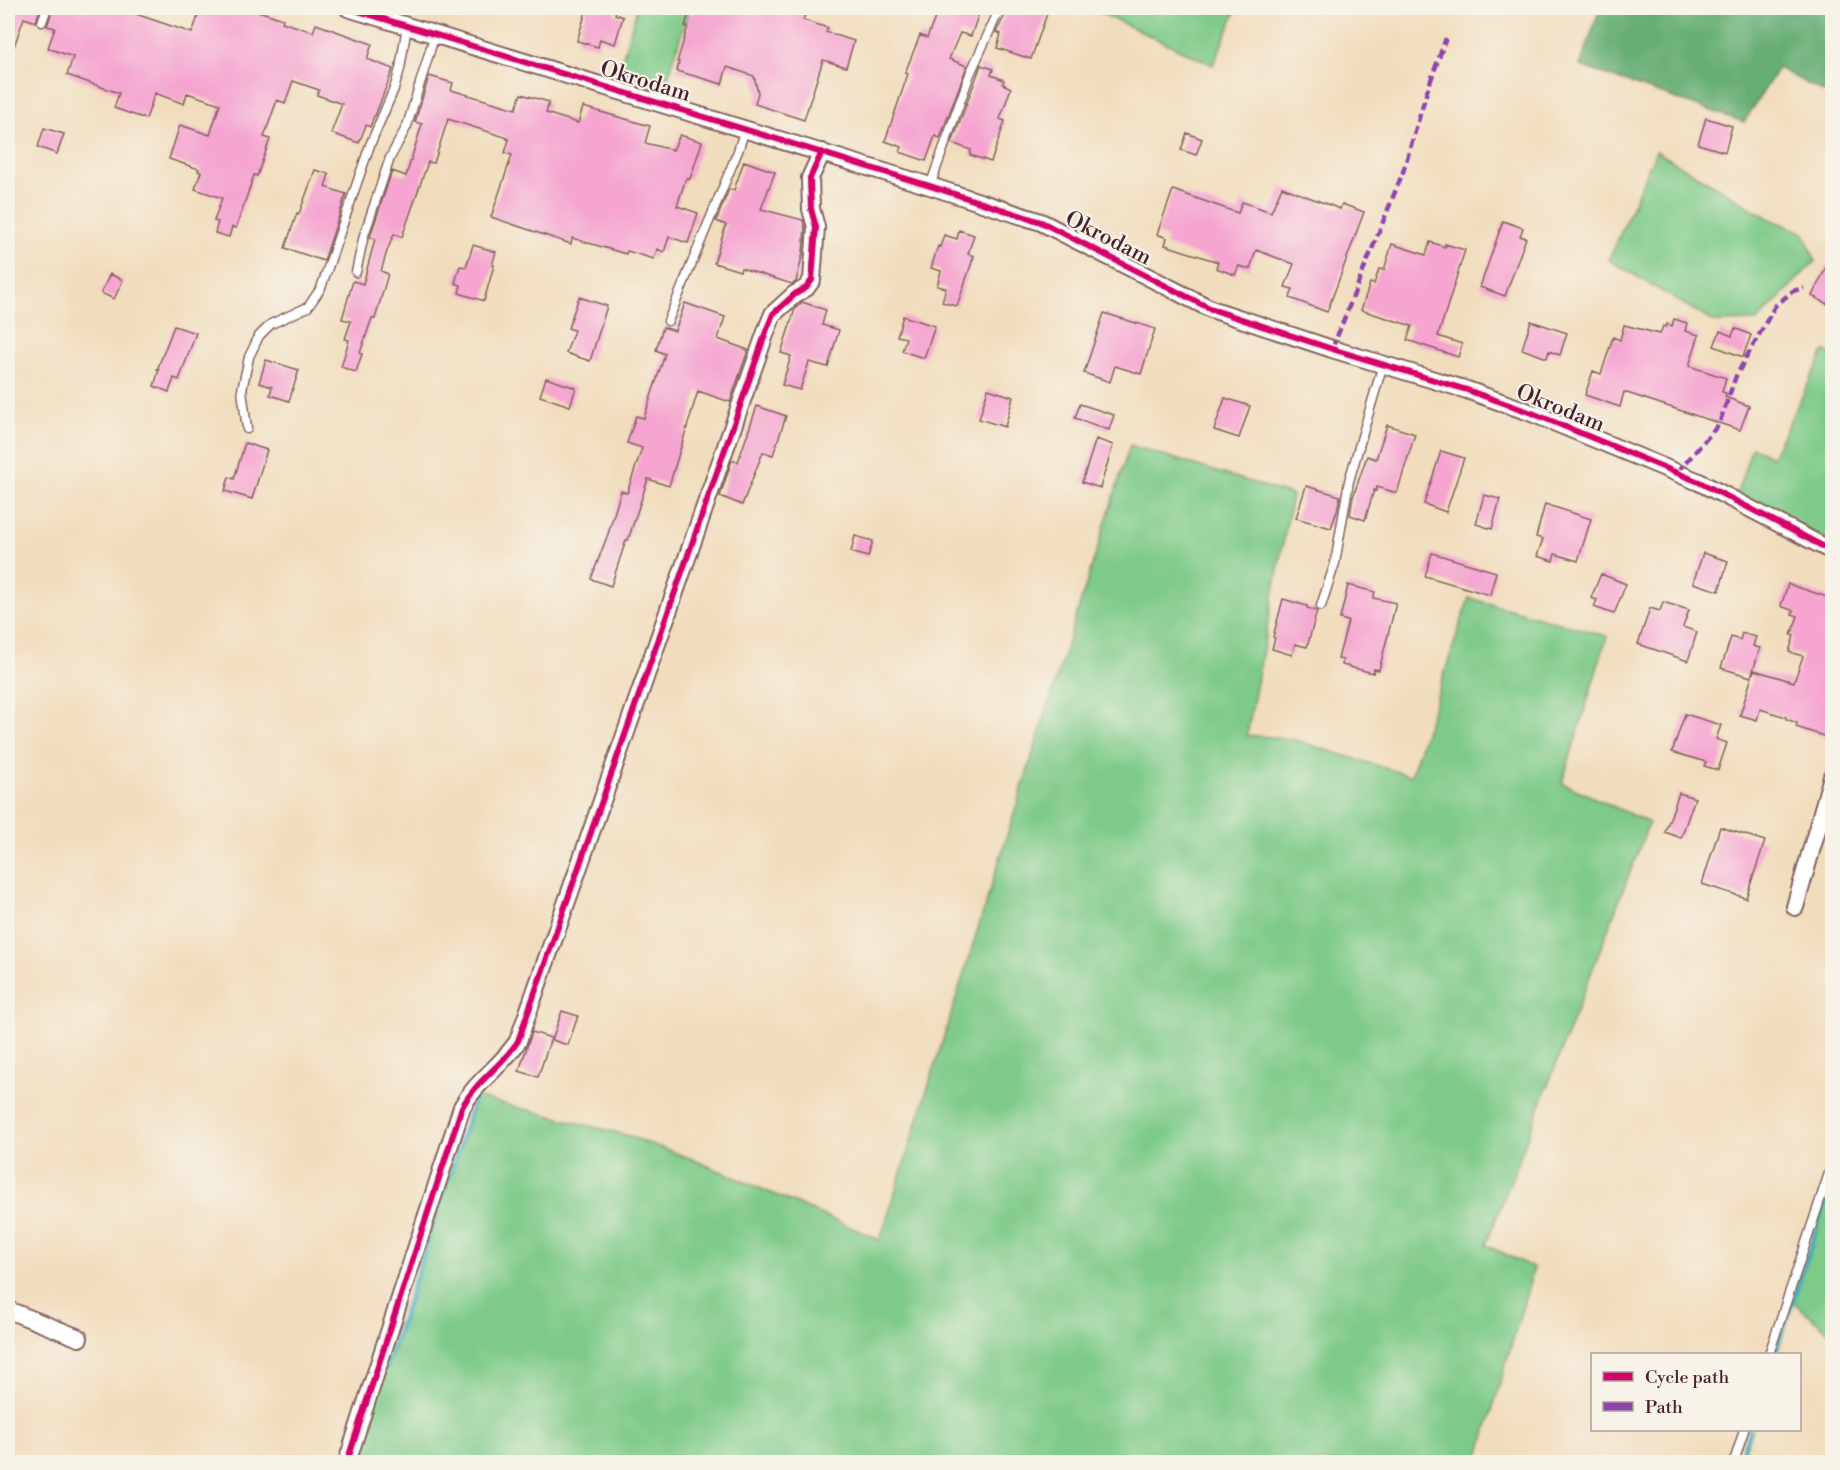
<svg xmlns="http://www.w3.org/2000/svg" width="1840" height="1470" viewBox="0 0 1840 1470" font-family="'Libre Bodoni',serif">
  <rect width="100%" height="100%" fill="#f7f3e8"/>
  <filter id="ink" filterUnits="userSpaceOnUse"><feTurbulence type="fractalNoise" baseFrequency=".0167" numOctaves="2"/><feDisplacementMap in="SourceGraphic" scale="12" xChannelSelector="R" yChannelSelector="G"/><feConvolveMatrix kernelMatrix="1 2 1 2 8 2 1 2 1" color-interpolation-filters="sRGB"/></filter>
  <filter id="wash" filterUnits="userSpaceOnUse"><feTurbulence type="fractalNoise" baseFrequency=".008" numOctaves="4" result="noise"/><feDisplacementMap in="SourceGraphic" scale="24" xChannelSelector="R" yChannelSelector="G"/><feGaussianBlur stdDeviation="1.35" result="paint"/><feColorMatrix in="noise" values="0 0 0 0 0 0 0 0 0 0 0 0 0 0 0 0 0 1.4 0 .05"/><feComposite in="paint" operator="in"/></filter>
  <g filter="url(#wash)">
    <rect width="100%" height="100%" fill="#f1ddbd"/>
    <path fill="#7eca89" stroke="#64745a" stroke-width="1.5" d="M637 8H689L663 95 616 81Z
      M1090 8H1237L1213 65Z
      M1656 151 1768 218 1804 233 1815 261 1757 321 1714 322 1609 260Z
      M1825 350 1832 355V544L1737 493 1752 447 1772 457Z
      M1130 445 1292 495 1247 735 1291 739 1411 776 1469 598 1607 636 1562 783 1649 823 1486 1245 1534 1268 1477 1462H355L476 1097 626 1135 692 1159 880 1240Z
      M1832 1181V1334L1792 1301Z"/>
    <path fill="#66ae75" stroke="#586650" stroke-width="1.5" d="M1600 8H1832V97L1778 68 1744 122 1580 66Z"/>
    <g fill="none" stroke-linecap="round" stroke-linejoin="round">
      <path stroke="#3eaeb9" stroke-width="5" d="M1775 1354 1832 1181
        M386 1368 475 1098
        M1739 1462 1750 1430"/>
    </g>
    <g id="blocks">
      <path fill="#f5a5d0" d="M8 8H40L36 22 24 18 10 58 8 57Z
        M53 8H129L127 11 192 33 201 8H217L229 12 231 8H249L283 19 282 22 313 32 316 24 372 44 367 59 393 69 375 116H374L370 127 366 125 359 143 331 133 342 104 317 95 319 90 293 81 285 103 277 100 264 137 270 139 257 176 254 175 236 228 232 227 229 237 215 233 218 222 214 221 222 198 195 189 201 172 198 171 199 169 169 159 180 125 210 135 220 104 187 93 184 104 155 93 146 119 114 108 119 93 67 75 73 57 48 48 55 28 47 26Z
        M587 8H617L615 14 623 17 615 44 600 39 598 47 577 41Z
        M695 8H791L806 12 803 20 828 28 826 32 854 41 846 67 823 60 804 120 755 104 758 93 754 76 727 67 722 84 677 71 679 62H677L688 26H685L689 13 693 14Z
        M939 8H963L979 13 971 36 960 33 949 59 967 66 940 138 935 136 926 161 900 152 902 147 885 141 908 74 905 73 920 35 927 38Z
        M1009 8H1049L1031 59 997 48 1001 34 996 32Z
        M981 65 993 69 991 75 1004 80 1003 84 1011 88 1000 119 1005 121 991 162 970 155 971 150 952 143Z
        M429 76 453 83 451 90 516 109 521 94 549 102 546 113 578 123 583 107 629 120 650 126 645 143 673 150 680 135 702 142 690 179 686 178 677 206 698 213 688 243 669 237 664 252 657 249 654 259 627 251 626 254 572 238 571 244 491 217 512 155 505 153 509 140 507 139 508 138 448 119 434 163 428 162 402 237 394 234 387 251 381 271 388 274 375 319 372 318 360 353 362 354 356 372 341 367 349 340 345 339 351 321 342 319 353 281 363 284 375 239 370 237 392 171 406 176 422 124 415 122Z
        M1706 118 1732 126 1725 152 1698 144Z
        M44 128 64 134 57 154 38 147Z
        M1187 133 1202 139 1196 155 1181 150Z
        M744 161 775 172 761 209 803 220 805 228 803 253 796 282 792 284 741 268 740 271 714 263 726 225 716 221 729 189 734 190Z
        M315 170 329 174 325 187 346 194 324 261 285 248 297 213 299 214Z
        M1282 187 1340 209 1342 204 1364 212 1327 312 1290 298 1293 289 1285 287 1294 264 1256 250 1250 269 1239 266 1235 275 1216 268 1218 262 1165 245 1167 238 1157 234 1173 190 1238 213 1242 202 1271 212Z
        M1503 221 1523 228 1520 236 1526 238 1505 296 1480 287Z
        M959 230 974 235 968 254 974 256 957 306 942 302 946 288 937 286 941 271 931 268 938 246 940 247 944 235 957 239Z
        M1430 242 1445 247V244L1465 250 1438 336 1462 344 1458 357 1407 340 1412 326 1361 310 1370 283 1374 284 1379 269 1384 270 1392 244 1426 255Z
        M473 245 496 252 492 265H494L484 301 459 293 461 285 455 283 460 266 466 267Z
        M1833 253V307L1812 296Z
        M110 274 123 280 114 299 101 293Z
        M579 297 607 306 590 361 566 353 574 330 568 328Z
        M802 302 826 310 822 325 839 330 828 367 809 362 800 390 782 385 791 356 781 353 795 309Z
        M685 303 725 317 718 339 748 350 730 402 698 391 669 486 648 479 628 540H626L611 586 591 579 608 534 621 491 627 493 642 448 627 443 636 416 644 418 665 354 656 350 663 327 675 331Z
        M1104 313 1155 329 1141 374 1115 366 1110 382 1084 373Z
        M903 316 935 326 924 358 902 351 906 338 897 336Z
        M1674 319 1687 323 1685 331 1699 335 1689 366 1726 378 1722 392 1726 393 1725 397 1749 406 1740 430 1624 392 1620 407 1585 395 1593 371 1601 374 1613 337 1620 340 1624 325 1660 334 1663 326 1666 327 1667 324 1672 326Z
        M1531 321 1567 333 1560 355 1549 351 1547 358 1522 349Z
        M174 326 196 333 179 380 174 378 169 392 154 386 159 370H157Z
        M1735 328 1751 335 1743 357 1714 346 1720 331 1732 336Z
        M266 360 299 370 289 401 270 395 272 387 259 383Z
        M546 378 576 388 570 406 540 396Z
        M988 389 1013 397 1005 427 979 419Z
        M1225 398 1250 406 1239 438 1214 430Z
        M1080 404 1114 415 1109 430 1075 418Z
        M757 406 786 416 773 455 763 452 742 505 720 496 732 460 738 462Z
        M1387 425 1415 434 1397 493 1377 487 1376 491 1374 490 1365 520 1350 515 1353 497 1367 456 1376 459Z
        M1096 439 1113 445 1100 488 1082 482Z
        M245 443 267 450 252 499 225 491 229 477 234 479Z
        M1441 451 1464 458 1446 512 1424 504Z
        M1306 486 1340 496 1337 511 1331 528 1296 518Z
        M1484 495 1500 499 1492 529 1476 524Z
        M1545 504 1591 519 1578 561 1555 554 1553 561 1537 556 1543 539 1536 537Z
        M855 536 873 541 868 557 851 552Z
        M1432 553 1496 572 1490 595 1425 576Z
        M1703 553 1728 561 1719 591 1693 583Z
        M1601 574 1626 584 1614 614 1594 607 1597 600 1591 598Z
        M1788 584 1833 599V730L1830 738 1796 727 1797 723 1786 719V717L1760 709 1757 720 1740 715 1754 670 1794 682 1803 656 1789 652 1794 636 1791 635 1798 616 1792 614 1794 611 1781 606Z
        M1348 585 1375 592 1373 598 1396 603 1379 670 1374 669 1373 673 1342 665 1343 660 1338 659 1348 621 1340 619Z
        M1283 599 1307 606V608L1317 611 1307 647 1295 644 1292 655 1272 649 1275 638 1273 637Z
        M1663 602 1689 610 1683 627 1697 632 1688 661 1638 644 1650 608 1660 611Z
        M1742 633 1756 637 1753 646 1760 648 1751 677 1721 668 1731 637 1740 640Z
        M1685 714 1721 725 1716 739 1727 743 1718 770 1704 766 1706 762 1672 752Z
        M1679 793 1695 798 1681 838 1665 832Z
        M1720 827 1765 841 1746 898 1702 884Z
        M562 1011 578 1016 568 1045 552 1040Z
        M532 1032 551 1038 538 1077 519 1071Z"/>
    </g>
  </g>
  <g filter="url(#ink)">
    <use href="#blocks" fill-opacity="0" stroke="#84625e" stroke-width="1.5"/>
    <g fill="none" stroke-linecap="round" stroke-linejoin="round">
      <g stroke="#84625e" stroke-width="11">
        <path id="service" d="M42 22 47 8
          M930 186 970 74 1000 8
          M356 272 364 235 390 158 407 126 435 34
          M668 321 738 151 745 129
          M247 429 242 390 249 357 259 336 271 324 308 307 321 288 370 145 394 89 400 69 407 26
          M1321 606 1335 563 1349 481 1383 364
          M1769 1354 1832 1164
          M1734 1462 1744 1430"/>
      </g>
      <g stroke="#84625e" stroke-width="20">
        <path id="minor" d="M348 8 930 186 1041 222 1211 309 1332 349 1467 390 1532 413 1699 482 1832 551
          M1795 907 1832 777
          M8 1310 79 1338
          M347 1462 462 1107C476 1081 502 1066 518 1041L767 329 773 314 795 294 806 288 812 280 816 227 811 209 810 178 822 152"/>
      </g>
      <use href="#service" stroke="#fff" stroke-width="8"/>
      <use href="#minor" stroke="#fff" stroke-width="16"/>
      <path stroke="#8e44ad" stroke-width="4.5" stroke-dasharray="9 4.5" stroke-linecap="butt" d="M1332 349 1403 172 1427 91 1446 38
        M1677 473 1719 424 1736 376 1775 306 1793 291 1804 288"/>
      <g stroke="#f7f3e8" stroke-width="10">
        <path id="cycleway" d="M348 8 930 186 1041 222 1211 309 1332 349 1467 390 1532 413 1699 482 1832 551
          M347 1462 462 1107C476 1081 502 1066 518 1041L767 329 773 314 795 294 806 288 812 280 816 227 811 209 810 178 822 152"/>
      </g>
      <use href="#cycleway" stroke="#d6006c" stroke-width="6"/>
    </g>
  </g>
  <g text-anchor="middle" stroke-width="4.5" stroke-linejoin="round" paint-order="stroke">
    <g font-size="22" fill="#4a1f2b" stroke="#f7f3e8">
      <text transform="translate(646 80) rotate(17)" y="8">Okrodam</text>
      <text transform="translate(1109 237) rotate(27)" y="8">Okrodam</text>
      <text transform="translate(1561 407) rotate(22)" y="8">Okrodam</text>
    </g>
  </g>
  <rect width="1840" height="1470" fill="none" stroke="#f7f3e8" stroke-width="30"/>
  <rect x="1591" y="1353" width="210" height="78" fill="#f7f3e8" stroke="#b29e9c" stroke-width="1.5"/>
  <rect x="1603" y="1372" width="30" height="9" fill="#d6006c" stroke="#b29e9c" stroke-width="1.5"/>
  <text x="1645" y="1383" font-size="18" fill="#4a1f2b">Cycle path</text>
  <rect x="1603" y="1402" width="30" height="9" fill="#8e44ad" stroke="#b29e9c" stroke-width="1.5"/>
  <text x="1645" y="1413" font-size="18" fill="#4a1f2b">Path</text>
</svg>
